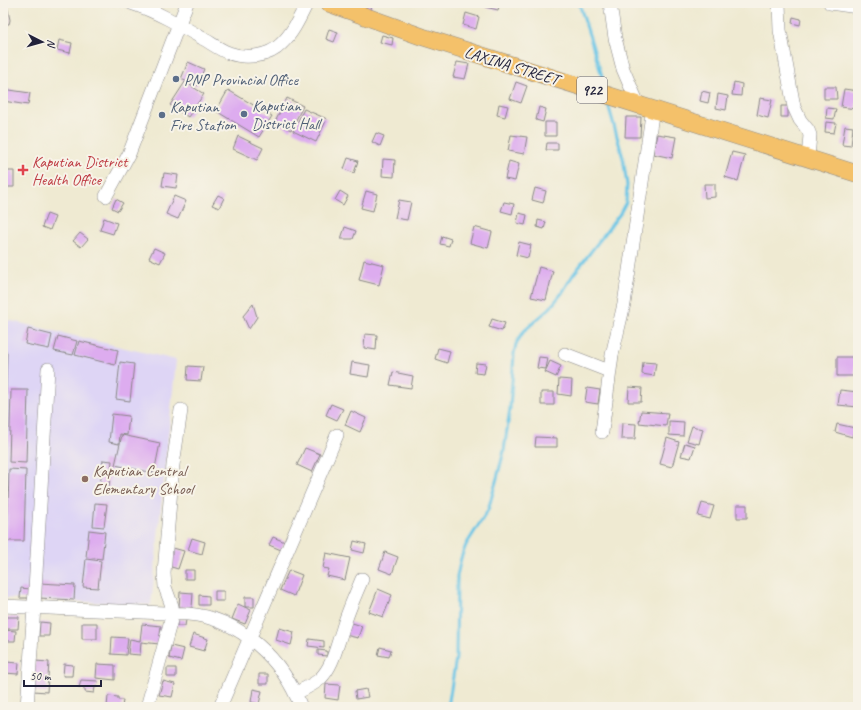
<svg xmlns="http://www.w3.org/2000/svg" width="861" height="710" viewBox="0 0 861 710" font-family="Caveat,sans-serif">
  <rect width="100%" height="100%" fill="#f7f3e8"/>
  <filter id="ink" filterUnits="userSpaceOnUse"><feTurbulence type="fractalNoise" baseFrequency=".025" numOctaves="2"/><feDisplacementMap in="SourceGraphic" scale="8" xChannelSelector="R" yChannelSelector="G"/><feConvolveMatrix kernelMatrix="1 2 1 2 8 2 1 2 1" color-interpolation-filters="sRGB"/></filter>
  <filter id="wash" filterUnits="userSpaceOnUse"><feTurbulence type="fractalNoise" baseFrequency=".012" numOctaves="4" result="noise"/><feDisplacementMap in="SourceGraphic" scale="16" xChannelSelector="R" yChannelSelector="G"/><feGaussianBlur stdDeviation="0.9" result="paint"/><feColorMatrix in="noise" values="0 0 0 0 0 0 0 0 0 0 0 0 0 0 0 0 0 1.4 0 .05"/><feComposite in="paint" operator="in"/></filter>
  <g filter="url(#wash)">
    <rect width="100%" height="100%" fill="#efead2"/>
    <path fill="#ded5f5" d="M3 319 176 360 151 605 3 598Z"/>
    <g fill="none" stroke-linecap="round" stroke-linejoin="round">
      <path stroke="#68c5e6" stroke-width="3" d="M579 3 602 76
        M448 707 456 658 457 576 461 558 466 545 488 510 497 478 504 451 510 408 514 354 516 344 524 331 550 308 562 293 573 275 619 215 626 202 627 185 623 158 608 104"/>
    </g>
    <g id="blocks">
      <path fill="#ddacef" d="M3 3H4L8 10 10 20 9 24H3Z
        M362 3H372L371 10 361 8Z
        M486 3H500L498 10 485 7Z
        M466 13 479 17 476 29 463 25Z
        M793 17 801 19 800 25 792 23Z
        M329 29 338 32 334 42 326 39Z
        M382 35 393 38 392 45 380 42Z
        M59 40 72 43 70 53 57 50Z
        M188 62 204 69 197 86 181 79Z
        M457 62 469 64 465 79 453 77Z
        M185 82 204 94 188 117 170 105Z
        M516 82 527 86 521 103 510 99Z
        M734 82 742 84 741 96 732 95Z
        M824 87H836L837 99H824Z
        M3 89 30 93 28 105 3 101Z
        M844 89 858 91 856 109 841 107Z
        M228 90 272 116 259 137 216 111Z
        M702 91 710 93 708 103 700 101Z
        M718 94 728 96 726 110 716 108Z
        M287 98 303 106 291 130 275 122Z
        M760 98 772 100 768 118 757 115Z
        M499 104 508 106 505 117 497 115Z
        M781 106H788V117H781Z
        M539 107 546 109 543 122 536 120Z
        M827 108 836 109 834 119 826 118Z
        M304 109 327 119 316 142 293 131Z
        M626 117H641L640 137H625Z
        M545 122H556V136H545Z
        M826 122 836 123 834 133 825 132Z
        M845 126 853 127 851 146 842 145Z
        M376 133 384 136 380 146 372 142Z
        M657 134 676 137 672 158 653 154Z
        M511 135 527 137 524 154 508 151Z
        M238 136 263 148 257 160 233 149Z
        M547 143H558V150H546Z
        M732 152 745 155 738 181 725 177Z
        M348 158 358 161 354 173 344 169Z
        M383 159 395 160 394 177 382 176Z
        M509 161 519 164 515 181 505 179Z
        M3 171H14V187H3Z
        M164 173 178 175 176 188 162 186Z
        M704 184H715V197L705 198Z
        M535 188 546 191 543 203 532 200Z
        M340 191 348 196 343 205 335 200Z
        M366 191 377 194 373 211 361 208Z
        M218 195 224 198 219 208 212 205Z
        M174 196 186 201 178 219 166 214Z
        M116 199 123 203 118 211 112 208Z
        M399 200 411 202 407 220 395 218Z
        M504 202 514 204 512 214 501 211Z
        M519 213 527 215 525 225 517 223Z
        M47 214 55 217 50 230 42 227Z
        M104 218 117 223 113 234 100 230Z
        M538 220 546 222 544 229 537 227Z
        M345 227 356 231 353 239H341Z
        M474 227 492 232 488 248 470 243Z
        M80 233 88 239 81 247 73 241Z
        M442 236 451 239 449 246 440 244Z
        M519 242 531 245 528 258 516 255Z
        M154 248 165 253 160 263 149 258Z
        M364 260 384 265 379 285 359 280Z
        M539 267 553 271 546 300 531 297Z
        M253 304 257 317 249 329 243 316Z
        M492 319 505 323 502 331 489 327Z
        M3 328H6L4 338H3Z
        M28 329 52 335 49 349 25 344Z
        M365 334 377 335 376 350 364 348Z
        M58 336 77 341 73 355 54 351Z
        M79 341 118 350 115 365 75 355Z
        M438 348 450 351 447 363 435 359Z
        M3 352H7L5 427H3Z
        M539 357 548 358 546 369 537 368Z
        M837 357H855V376H837Z
        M550 361 561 366 556 377 545 372Z
        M120 362 134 364 130 401 116 399Z
        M352 362 370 365 368 377 350 374Z
        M643 362 656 363 654 376 642 374Z
        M476 363 486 364 484 374 475 373Z
        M188 366 203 367 201 381 187 380Z
        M393 372 413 376 411 388 390 385Z
        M559 379 572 380 571 396 558 394Z
        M629 387 642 388 641 402H628Z
        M587 388 600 390 598 404 585 402Z
        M11 390H28L26 463 9 462Z
        M840 390 858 392V407L838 405Z
        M541 392H554V405H541Z
        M331 404 343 409 337 420 326 415Z
        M351 411 366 418 360 432 345 425Z
        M641 411 668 413 666 426 639 423Z
        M112 414 129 416 127 435 120 434 119 444 109 442Z
        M669 421 684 422 683 436 669 435Z
        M622 423 636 424 635 439H621Z
        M837 424 855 428 852 437 835 432Z
        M692 426 703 429 699 444 687 441Z
        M122 435 160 443 154 473 115 465Z
        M536 437 557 438V447H535Z
        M667 438 679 442 672 467 660 464Z
        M685 443 695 446 691 458 681 456Z
        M305 448 320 454 312 472 297 465Z
        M103 460 112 461 109 487 100 486Z
        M9 469 26 470 24 541H7Z
        M95 503 107 504 104 527 93 526Z
        M702 503 714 506 710 519 698 516Z
        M737 505H747V518H737Z
        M89 530 105 532 102 559 86 557Z
        M273 537 285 542 281 550 269 545Z
        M192 538 205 542 202 554 188 550Z
        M354 541 366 544 364 553 352 550Z
        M173 548 184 551 178 569 168 566Z
        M385 552 398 557 392 574 379 569Z
        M326 553 350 558 345 580 327 576 329 569 323 568Z
        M86 559 101 561 98 588 83 587Z
        M185 570H194V579H185Z
        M289 570 302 575 294 596 280 590Z
        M39 583 75 585 74 600 39 598Z
        M21 588 30 589 29 598H20Z
        M378 589 392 595 383 617 369 612Z
        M215 591H224V601H215Z
        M180 592 193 593 192 608 179 607Z
        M199 595 209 596V605H199Z
        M245 597H254V607H245Z
        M238 604 251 610 245 624 232 619Z
        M4 617H19L18 629H4Z
        M177 619 186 620 185 626H177Z
        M40 622 50 623 49 636H39Z
        M349 622 362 626 358 638 345 635Z
        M82 623H97V639H82Z
        M142 624 161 626 159 644 141 642 140 655 128 654 130 639 140 641Z
        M279 628 294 632 291 645 276 640Z
        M3 630 16 631 15 641H3Z
        M193 634 208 639 204 651 189 647Z
        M112 637 128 638 126 655 111 654Z
        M309 639 324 641V648L308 646Z
        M171 646 184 649 181 661 169 658Z
        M380 647 391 650 389 657 378 655Z
        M318 650 327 651V656L318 655Z
        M35 661 49 662 47 692 33 691Z
        M6 662 19 663 18 674 5 673Z
        M64 664 73 665 72 676H63Z
        M97 664 115 665V680L96 678Z
        M167 668H176V677H167Z
        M259 674H268V684H259Z
        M81 680 98 681 97 687H95L94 693 85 692V689L79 688Z
        M163 681 175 684 172 697 159 695Z
        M326 684 340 685 338 700 325 698Z
        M253 689 262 691 259 704 251 702Z
        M366 689 368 697 356 699 355 691Z
        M108 696 118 697V700H123L122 707H107Z"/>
    </g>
  </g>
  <g filter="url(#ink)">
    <use href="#blocks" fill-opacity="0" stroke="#888686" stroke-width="1"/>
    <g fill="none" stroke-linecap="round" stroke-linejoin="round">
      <g stroke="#888686" stroke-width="14">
        <path id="minor" d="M131 3C156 11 180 25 202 38 211 43 220 50 229 53 245 59 269 57 281 44 293 33 300 17 307 3
          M610 3 615 38 623 69 638 104
          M779 3 780 30 794 107 800 120 808 130 810 135 808 158
          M830 3 858 7
          M106 196 129 154 187 3
          M565 354 609 371
          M602 432 612 355 624 304 653 108
          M3 606 188 614C240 618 283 660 301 707
          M296 693C304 689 313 685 320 679 333 666 336 648 342 631 347 613 355 596 362 579
          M27 707 34 607 48 369
          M147 707 173 613 172 606 165 587 164 573 173 465 181 410
          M220 707 337 435"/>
      </g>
      <g stroke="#888686" stroke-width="18">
        <path id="major" d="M328 3 423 37 858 174"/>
      </g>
      <use href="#minor" stroke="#fff" stroke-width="13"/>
      <use href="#major" stroke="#f4c16a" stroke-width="17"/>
    </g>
  </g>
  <g fill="#5c6f8a" stroke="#f7f3e8" stroke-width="1.5">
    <circle cx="176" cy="79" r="4"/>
    <circle cx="244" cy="114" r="4"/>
    <circle cx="162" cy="115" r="4"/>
  </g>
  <path fill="#e0444e" stroke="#f7f3e8" stroke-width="1.5" d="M21 164h4v4h4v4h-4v4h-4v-4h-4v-4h4z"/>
  <circle fill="#8d6e63" stroke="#f7f3e8" stroke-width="1.5" cx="85" cy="479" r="4"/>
  <g text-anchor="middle" stroke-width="4" stroke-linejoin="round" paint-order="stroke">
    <rect fill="#f7f3e8" stroke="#62616f" stroke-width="1" x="577" y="77" width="30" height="26" rx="3"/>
    <g font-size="15" font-weight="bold" fill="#22223b">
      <text x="592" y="95">922</text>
    </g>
    <g font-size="16" fill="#22223b" stroke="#f7f3e8">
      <text transform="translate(512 65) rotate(17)" y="6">LAXINA STREET</text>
    </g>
    <g font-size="16" fill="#4e5e75" stroke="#f7f3e8" text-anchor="start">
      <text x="184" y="85">PNP Provincial Office</text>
      <text x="252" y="111">Kaputian<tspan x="252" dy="18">District Hall</tspan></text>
      <text x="170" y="112">Kaputian<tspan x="170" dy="18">Fire Station</tspan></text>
    </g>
    <g font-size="16" fill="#be3a42" stroke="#f7f3e8" text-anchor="start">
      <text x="32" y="167">Kaputian District<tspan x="32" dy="18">Health Office</tspan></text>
    </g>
    <g font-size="16" fill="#785e54" stroke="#f7f3e8" text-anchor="start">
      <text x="93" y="476">Kaputian Central<tspan x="93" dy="18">Elementary School</tspan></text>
    </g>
  </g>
  <rect width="861" height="710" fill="none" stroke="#f7f3e8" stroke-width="16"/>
  <g transform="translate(42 42) rotate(96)" stroke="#f7f3e8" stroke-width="3" paint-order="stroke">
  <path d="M0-3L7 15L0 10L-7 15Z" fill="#22223b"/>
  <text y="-6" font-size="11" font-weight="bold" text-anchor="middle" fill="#22223b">N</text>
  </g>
  <path d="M24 680v6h77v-6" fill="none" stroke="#22223b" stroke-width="2"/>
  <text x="30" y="680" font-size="12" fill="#22223b" stroke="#f7f3e8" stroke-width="3" paint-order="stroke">50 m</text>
</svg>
